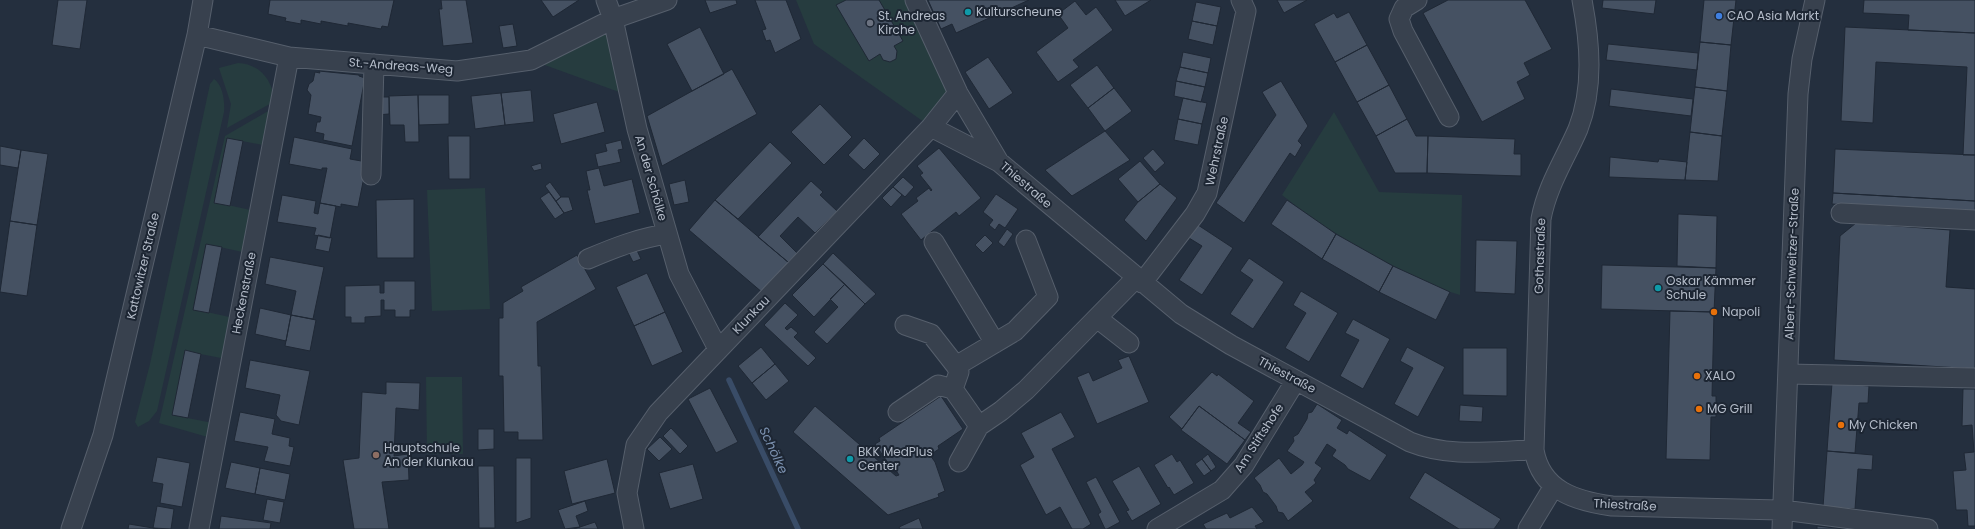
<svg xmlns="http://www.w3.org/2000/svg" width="1975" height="529" viewBox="0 0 1975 529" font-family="Poppins,sans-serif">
  <rect width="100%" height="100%" fill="#242f3e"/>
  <path fill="#263c3f" d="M796 0H915L958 93 931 127 814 44Z
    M613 19 630 96 531 60Z
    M238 63C260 64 272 80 275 101L227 128 231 104 219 68Z
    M214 79C223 85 225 102 224 112L157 411 149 421 138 427 135 422 150 364 210 84Z
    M275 107 268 146 227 138 214 202 255 211 247 253 206 244 193 309 234 318 226 359 185 351 172 415 213 423 211 438 159 423 225 136Z
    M1334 112 1379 192 1462 195 1460 295C1445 291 1431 284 1417 278 1370 255 1323 228 1282 195Z
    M485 188 490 309 432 311 427 190Z
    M426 377H462L463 454H427Z"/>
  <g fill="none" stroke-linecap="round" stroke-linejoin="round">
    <path stroke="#394c67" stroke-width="5.5" d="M729 380 798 529"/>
  </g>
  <path fill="#455162" stroke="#1f2835" d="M58 0H87L80 49 52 45Z
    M270 0H394L388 27 382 26 381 29 348 23V26L321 21V24L301 20V24L285 21 286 18 268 14Z
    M441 0H466L473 43 443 46 439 9H442Z
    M541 0H579L553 17Z
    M705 0H736L737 4 710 13Z
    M755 0H786L801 39 775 53 770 40 766 41 762 30 766 29Z
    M846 0H879L903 41 894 46 897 51 896 59 890 62 883 60 880 54 869 61 836 5Z
    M928 0H1029L956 33 952 24 941 29Z
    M1115 0H1151L1125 16Z
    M1277 0H1307L1284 13Z
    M1448 0H1525L1552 49 1524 63 1530 75 1517 82 1525 99 1482 122 1423 13Z
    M1603 0H1656L1654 14 1602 8Z
    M1704 0H1736L1731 45 1700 42Z
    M1864 0H1975V33L1908 30 1909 15 1863 13Z
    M1075 1 1086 15 1096 7 1113 30 1073 60 1079 67 1058 82 1036 52 1068 28 1058 14Z
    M1196 2 1221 7 1217 26 1192 21Z
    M1349 12 1367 45 1335 62 1314 24 1334 13 1337 18Z
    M1192 21 1217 26 1213 45 1188 39Z
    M513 24 517 46 503 48 499 26Z
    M700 27 724 74 692 91 667 44Z
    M1845 27 1975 33V155H1963L1967 67 1876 62 1873 123 1841 121Z
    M1700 42 1731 45 1727 91 1695 87Z
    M1608 44 1698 53 1697 70 1606 60Z
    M1367 45 1389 85 1357 102 1335 62Z
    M1183 52 1211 58 1208 73 1180 67Z
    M988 57 1013 93 989 109 965 72Z
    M1097 65 1114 88 1088 108 1070 85Z
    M1180 67 1208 73 1205 87 1176 81Z
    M732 69 757 114 662 166 647 116Z
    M319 71 359 75V76L365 78 352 146 323 140 324 134 315 132 317 122H320L321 117 308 114 311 95 307 90 309 84 313 81 315 72 320 73Z
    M1176 81 1205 87 1201 102 1174 96Z
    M1281 81 1308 126 1298 141 1302 145 1295 157 1290 153 1244 223 1216 203 1276 115 1262 92Z
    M1389 85 1407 119 1376 136 1357 102Z
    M1695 87 1727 91 1722 136 1690 132Z
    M1114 88 1132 111 1105 131 1088 108Z
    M1611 89 1693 99 1691 116 1609 106Z
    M531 90 534 122 505 125 501 93Z
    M501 93 505 125 475 129 471 96Z
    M418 95H449V124L419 125Z
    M418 95 419 142H405L404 125H390L389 96Z
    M376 97H389V114L376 115Z
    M1183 98 1207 103 1202 124 1178 119Z
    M597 102 605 132 561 144 553 114Z
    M820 104 852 137 824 165 791 132Z
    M1178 119 1202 124 1198 145 1174 140Z
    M1407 119 1416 136H1428L1427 173H1395L1376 136Z
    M1105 131 1130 160 1072 196 1045 170Z
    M1690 132 1722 136 1718 181 1685 180Z
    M448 136H470V179H449Z
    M1428 136 1515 139 1514 154H1521V176L1427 173Z
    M294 137 352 149 350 159 367 162 358 207 341 204V207L320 203 327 168H322V170L289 164Z
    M227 138 243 141 230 206 214 203Z
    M864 138 880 154 864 170 848 155Z
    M621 140 623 149 618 150 621 162 598 167 595 154 607 151 605 144Z
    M770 142 792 163 738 219 715 200Z
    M0 146 21 150 18 168 0 165Z
    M939 148 981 198 959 216 956 212 921 240 901 214 918 201 916 198 929 188 931 191 932 190 920 175 923 173 917 166Z
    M1153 149 1165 163 1155 172 1143 158Z
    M1835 149 1975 155V201L1833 193Z
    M21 150 48 154 37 225 10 221Z
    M1610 157 1658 162 1659 159 1687 162 1685 180 1609 177Z
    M1140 161 1160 184 1138 202 1118 179Z
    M541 163 542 169 534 171 531 166Z
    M599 168 604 186 632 179 640 213 595 224 587 190H590L586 171Z
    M903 177 914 187 905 197 893 187Z
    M685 180 689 202 674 205 669 184Z
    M811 181 823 192 820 195 837 211 815 233 798 217 780 236 797 253 788 262 758 237Z
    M550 182 561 197 556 201 545 186Z
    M1160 184 1177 198 1146 241 1124 220 1138 202Z
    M893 187 902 195 891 207 882 198Z
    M549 192 564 213 555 219 540 198Z
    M1833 193 1975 201V212L1832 204Z
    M996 194 1018 209 1005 228 999 224 995 230 989 225 993 220 983 212Z
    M282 195 316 201 314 213 318 214 320 203 336 206 330 238 314 235 316 228 277 222Z
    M561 197H569L573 210 564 213 556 201Z
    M414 199V258H377L376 200Z
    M715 200 789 263 763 293 689 230Z
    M1287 200 1336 234 1322 259 1271 224Z
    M1678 214 1717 216 1716 268 1677 266Z
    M10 221 37 225 27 296 0 292Z
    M1856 223 1950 230 1946 287 1975 289V369L1834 360 1840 236Z
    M1198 225 1233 248 1202 295 1179 280 1202 246 1189 238Z
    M1007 229 1013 234 1004 247 998 242Z
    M1336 234 1393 266 1379 292 1322 259Z
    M318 235 332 238 329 252 315 249Z
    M985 235 993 243 983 253 975 245Z
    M1476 240 1517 241 1515 294 1475 292Z
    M206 244 222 247 209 313 193 310Z
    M635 246 641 259 633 262 627 250Z
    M833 253 876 294 865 304 823 264Z
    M577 255 596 289 537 322 538 366H541L543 440H518V432H504L503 376H499V318H503V303L523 291 521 287Z
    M270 257 324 267 313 319 291 315 296 291 265 284Z
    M1249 258 1284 282 1253 329 1230 314 1253 280 1240 271Z
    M823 264 845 284 814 317 792 295Z
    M1602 265 1716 268 1714 312 1601 309Z
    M1393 266 1450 292 1436 320 1379 292Z
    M647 273 665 312 634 326 616 287Z
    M384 281H415V310H410V317H395V310H384V300H381V316L365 317V323H351V317H345V286L380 285V293H384Z
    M845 284 865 304 827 344 814 332 838 307 830 299Z
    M1301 291 1338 313 1309 362 1285 348 1306 313 1293 305Z
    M785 303 798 315 785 328 787 330 791 327 798 333 794 337 816 358 808 366 764 325Z
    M260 308 291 315 286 341 255 334Z
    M1670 311 1714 312 1712 396H1716V417H1711L1710 460 1666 459Z
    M665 312 683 352 652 366 634 326Z
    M291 315 316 320 310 351 285 346Z
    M1353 319 1390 339 1363 389 1340 376 1359 340 1345 333Z
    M761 347 775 364 752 383 738 366Z
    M1407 347 1445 367 1418 417 1394 404 1413 368 1400 361Z
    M1463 348H1507V396L1463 395Z
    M185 350 201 354 188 418 172 415Z
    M1129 356 1149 402 1097 424 1077 377 1089 372 1093 381 1122 368 1118 360Z
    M250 360 310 371 299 425 281 421 276 415 280 395 245 388Z
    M775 364 789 381 766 400 752 383Z
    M1212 372 1217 376 1218 374 1254 401 1238 423 1251 432 1245 440 1199 406 1182 429 1169 417Z
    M386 382 420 383 419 410 396 408 394 456 408 454 409 480 382 482 389 529H354L343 460 359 458 362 392 386 394Z
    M1832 383 1869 386 1868 403H1859L1855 453 1827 451Z
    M710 388 738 442 716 453 688 399Z
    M1963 389H1975V526H1968L1967 510H1956L1953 471 1966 470 1964 453 1974 452 1972 425 1962 426Z
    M941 396 963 429 938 446 939 449 930 455 935 462 945 491 938 494 939 497 888 515 793 432 815 406 896 476 899 475 897 472 895 473 875 444 880 441 879 438Z
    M1317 404 1342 420 1337 428 1347 434 1349 430 1387 455 1370 481 1348 469 1345 465 1332 456 1336 450 1327 444 1315 463 1322 468 1314 480 1316 483 1305 492 1313 501 1288 521 1283 513 1278 512 1276 506 1267 494 1263 492 1260 485 1254 478 1279 458 1291 474 1302 465 1304 462 1287 451 1294 441 1293 437 1298 434 1307 419 1308 413 1312 412Z
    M1460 405 1483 407 1482 422 1459 421Z
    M1199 406 1245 440 1227 464 1181 430Z
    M240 412 275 419 272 434 290 438 289 446 294 447 290 466 264 461 268 447 234 441Z
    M1061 412 1075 437 1052 449 1091 524 1083 529H1072L1060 507 1046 515 1020 465 1034 457 1021 433Z
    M671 428 688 446 680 454 663 436Z
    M478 429H494V449L478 450Z
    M660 437 672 449 659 461 647 449Z
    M1827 451 1873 455 1872 470 1858 469 1855 509 1823 507Z
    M1172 454 1177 462 1180 460 1194 483 1174 495 1169 487 1168 488 1154 465Z
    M1208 454 1216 467 1211 471 1202 459Z
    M157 457 190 463 182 507 160 503 163 484 152 482Z
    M516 458H531V518L516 523Z
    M607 459 615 493 572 504 564 471Z
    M1202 459 1211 471 1204 476 1195 464Z
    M231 462 260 468 255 494 225 488Z
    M693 464 703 499 670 509 659 473Z
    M478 466H494L495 528H479Z
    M1139 466 1161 504 1132 521 1126 511 1129 510 1112 481Z
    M260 468 290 474 285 500 255 494Z
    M1425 472 1501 519 1494 529H1459L1409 498Z
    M1096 477 1120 522 1107 529H1105L1098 514 1101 512 1086 482Z
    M267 499 284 502 280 523 263 520Z
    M585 501 588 511 576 516 580 527 565 529 558 510Z
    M157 506 174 509 171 529 153 528Z
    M1252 507 1264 522 1255 526 1257 529H1206L1203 524 1227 513 1230 518Z
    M221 516 271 523 270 529H219Z
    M919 518 923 529H900L899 527Z
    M595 522 598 529H574Z
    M129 524 153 528 158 529H128Z
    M1817 526 1845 529H1817Z"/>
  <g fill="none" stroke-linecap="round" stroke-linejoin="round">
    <g stroke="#565f6c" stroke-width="21">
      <path id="minor" d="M606 0 613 19 637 129 679 274 718 349
        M915 0 958 93 999 162 1181 314 1231 345 1410 442C1450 458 1492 451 1534 450 1541 491 1576 501 1612 506L1783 510 1928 529
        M1417 0 1404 8 1399 19 1403 31 1449 117
        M197 35 289 57 457 71 531 60 613 19 667 0
        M931 127 999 162
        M371 175 374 64
        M1841 213 1975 220
        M934 242 995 343
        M588 259C614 248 639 238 667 234
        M1142 283 1195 214 1207 193 1246 11 1241 0
        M1097 318 1129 343
        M905 325 931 334 956 366 959 372 953 389 979 426
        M956 366 1015 331 1048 297 1026 240
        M1788 374 1975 378
        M898 412 938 385 953 389
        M1534 450 1541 219C1547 186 1565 159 1578 129 1594 88 1590 42 1582 0
        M959 462 979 426 1001 411 1026 390 1136 278
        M71 529 103 435 197 35 203 0
        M199 529 289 57
        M634 529 627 493 636 445 658 413 931 127 958 93
        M1157 529 1222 490 1244 465 1296 380
        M1528 529 1554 486
        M1782 529 1798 94 1802 59 1815 0"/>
    </g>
    <use href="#minor" stroke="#38414e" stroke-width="19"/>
  </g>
  <g fill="#0f9aa8" stroke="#1d2633" stroke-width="1.5">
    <circle cx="968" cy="12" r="4"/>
    <circle cx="1658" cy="288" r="4"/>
    <circle cx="850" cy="459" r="4"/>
  </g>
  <circle fill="#3f7fe0" stroke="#1d2633" stroke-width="1.5" cx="1719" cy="16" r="4"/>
  <circle fill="#6b7280" stroke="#1d2633" stroke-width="1.5" cx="870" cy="23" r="4"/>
  <g fill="#e8710a" stroke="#1d2633" stroke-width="1.5">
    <circle cx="1714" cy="312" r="4"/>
    <circle cx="1697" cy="376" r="4"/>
    <circle cx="1699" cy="409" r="4"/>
    <circle cx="1841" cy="425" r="4"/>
  </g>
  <circle fill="#8d6e63" stroke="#1d2633" stroke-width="1.5" cx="376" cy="455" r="4"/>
  <g text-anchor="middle" stroke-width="4" stroke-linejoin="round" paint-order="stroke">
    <g font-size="12" fill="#b4bcc9" stroke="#1d2633" text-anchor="start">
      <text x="976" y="16">Kulturscheune</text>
      <text x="878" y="20">St. Andreas<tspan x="878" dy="14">Kirche</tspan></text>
      <text x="1727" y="20">CAO Asia Markt</text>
      <text x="1666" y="285">Oskar Kämmer<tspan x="1666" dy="14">Schule</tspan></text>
      <text x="1722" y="316">Napoli</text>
      <text x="1705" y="380">XALO</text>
      <text x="1707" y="413">MG Grill</text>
      <text x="1849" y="429">My Chicken</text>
      <text x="384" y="452">Hauptschule<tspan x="384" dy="14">An der Klunkau</tspan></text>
      <text x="858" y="456">BKK MedPlus<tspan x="858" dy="14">Center</tspan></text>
    </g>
    <g font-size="12" fill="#b4bcc9" stroke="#1d2633">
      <text transform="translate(401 66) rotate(4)" y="4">St.-Andreas-Weg</text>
      <text transform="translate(1217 151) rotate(-78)" y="4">Wehrstraße</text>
      <text transform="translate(651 178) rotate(74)" y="4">An der Schölke</text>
      <text transform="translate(1026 185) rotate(41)" y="4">Thiestraße</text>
      <text transform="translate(1540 256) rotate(-88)" y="4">Gothastraße</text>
      <text transform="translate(1792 264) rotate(-88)" y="4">Albert-Schweitzer-Straße</text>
      <text transform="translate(143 266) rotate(-77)" y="4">Kattowitzer Straße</text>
      <text transform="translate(244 293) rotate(-79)" y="4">Heckenstraße</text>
      <text transform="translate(751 315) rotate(-46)" y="4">Klunkau</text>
      <text transform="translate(1287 375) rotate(28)" y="4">Thiestraße</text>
      <text transform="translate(1259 438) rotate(-57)" y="4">Am Stiftshofe</text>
      <text transform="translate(1625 505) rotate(3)" y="4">Thiestraße</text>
    </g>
    <g font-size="13" font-style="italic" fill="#7c92b1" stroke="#1d2633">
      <text transform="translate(774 450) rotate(65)" y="5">Schölke</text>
    </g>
  </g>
</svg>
